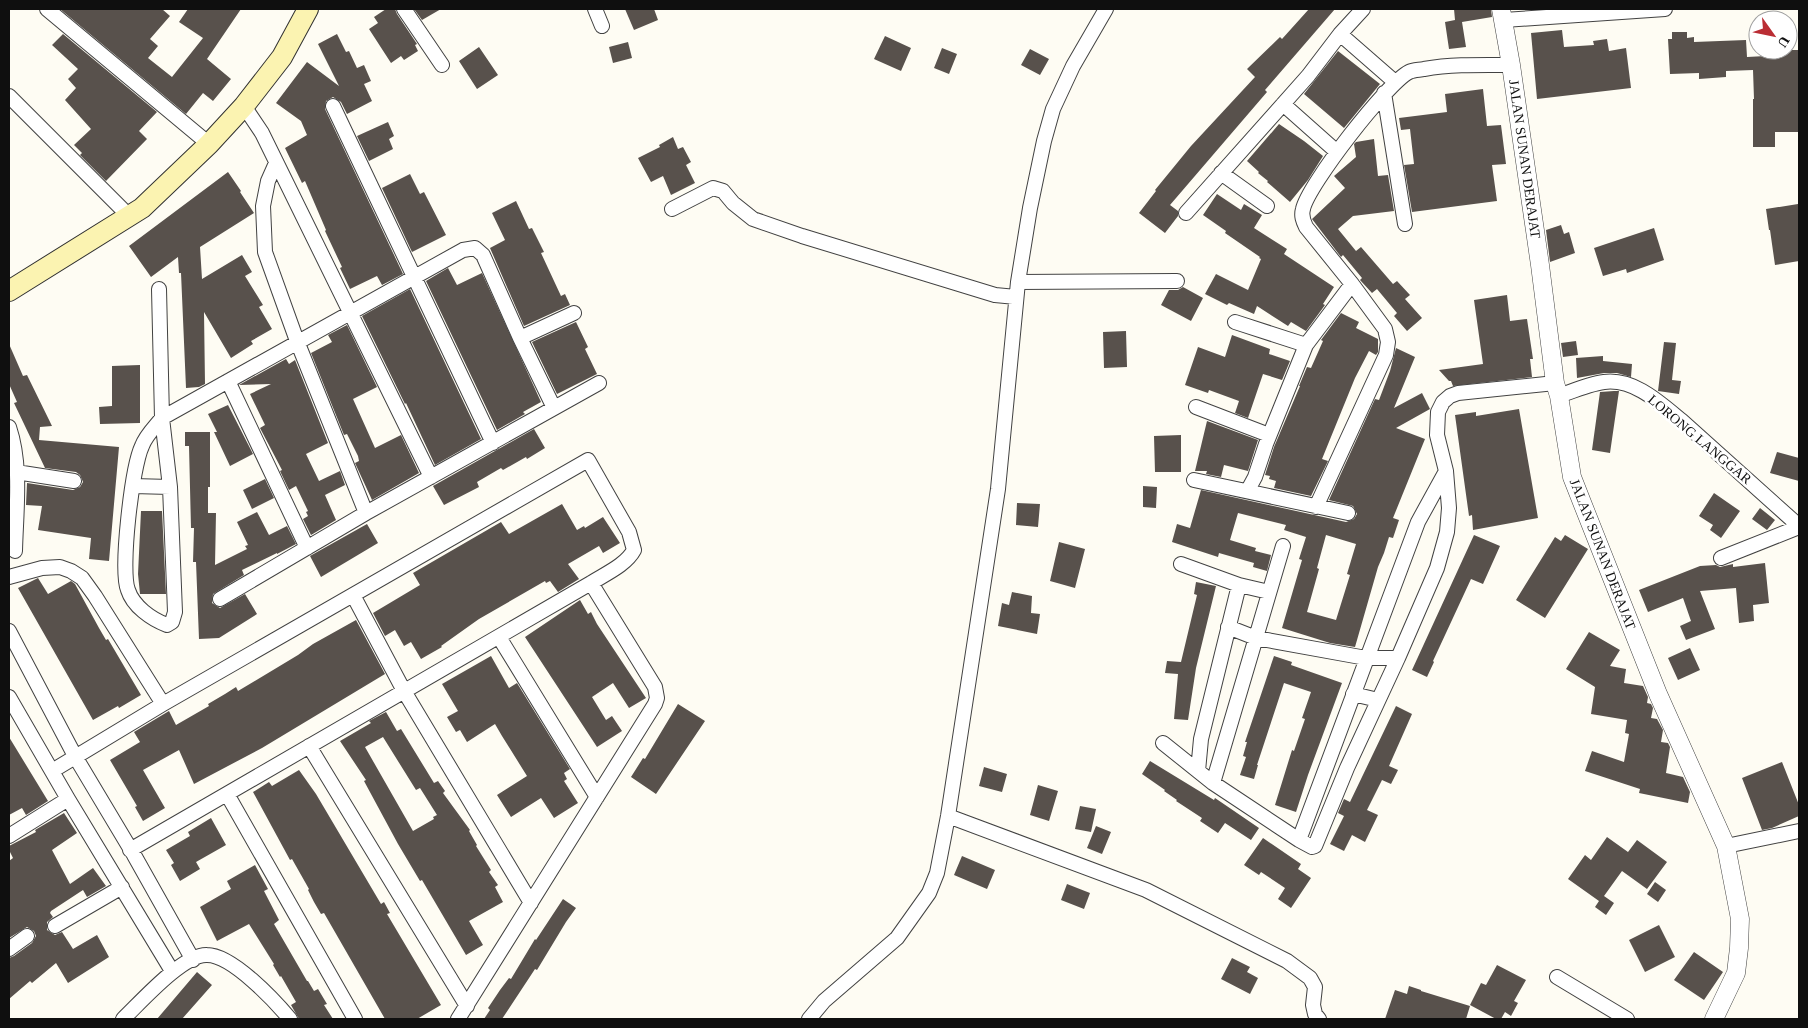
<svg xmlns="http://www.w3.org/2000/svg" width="1808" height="1028" viewBox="0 0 1808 1028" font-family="Georgia,serif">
  <rect width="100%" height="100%" fill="#fefcf3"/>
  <path fill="#58514c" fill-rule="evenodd" d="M60 9H162L170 16 150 39 158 46 148 58 172 77 203 38 179 22 188 9H241L207 59 231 79 213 101 203 93 186 114Z
    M386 9H395L397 14 417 44 415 45 418 51 404 60 401 56 391 63 369 29 378 23 374 17Z
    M414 9H441L422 20Z
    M625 9H654L658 20 634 30Z
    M1309 9H1335L1265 90 1267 92 1170 205 1178 211V216L1165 233 1139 213 1156 191 1155 190 1191 146 1255 77 1247 69 1280 37 1282 39Z
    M1454 9H1491L1492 17 1462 22 1466 47 1449 49 1445 22 1455 20Z
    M1562 30 1564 47 1594 45 1593 41 1607 39 1609 51 1626 48 1631 88 1537 99 1531 33Z
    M1672 32H1687V38L1694 37V42L1746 40 1747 57 1786 55V50H1799V132H1775V147H1753V99H1754L1753 70 1726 71V77L1699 79V73L1670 74 1668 39H1672Z
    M63 34 157 112 139 131 147 139 106 181 80 155 82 153 74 145 91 129 65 100 76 88 68 79 78 69 52 45Z
    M337 34 346 52 349 51 357 68 364 65 371 81 364 84 372 101 347 114 341 102 333 97 326 101 325 109 403 274 382 285 377 276 350 289 340 268 342 267 325 231 326 230 305 181 302 183 285 148 307 135 301 121 276 103 307 62 339 86 318 44Z
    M885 36 911 48 901 71 874 59Z
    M628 42 632 58 613 63 609 47Z
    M479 47 498 75 477 89 459 61Z
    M942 48 957 54 949 74 934 68Z
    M1030 49 1049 59 1040 75 1021 65Z
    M1338 51 1380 84 1344 128 1304 94Z
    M1483 89 1487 126 1501 125 1506 164 1492 165 1497 201 1412 212 1404 165 1414 164 1410 129 1401 130 1399 118 1447 112 1445 94Z
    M388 122 394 136 389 139 393 149 369 161 357 136Z
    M1279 124 1304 141 1323 156 1308 180 1290 202 1267 182 1268 181 1258 173 1259 172 1247 161Z
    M673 137 678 149 683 147 691 162 686 165 695 183 671 195 663 176 651 182 638 158 660 147 659 145Z
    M1374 139 1378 176 1388 175 1394 211 1353 216 1338 229 1356 251 1361 247 1393 284 1397 281 1410 295 1405 299 1422 318 1407 331 1394 316 1397 313 1377 289 1372 293 1360 280 1362 278 1343 255 1341 257 1312 219 1345 188 1334 176 1356 157 1354 144 1356 142Z
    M228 172 241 191 240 192 254 213 200 247 202 279 242 255 252 272 245 276 263 305 259 307 272 329 251 341 253 344 231 358 204 312 205 384 199 387 186 388 181 273H179L178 257 151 277 129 246Z
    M410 174 420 194 424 192 446 235 412 252 382 188Z
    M1217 194 1241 210 1244 204 1262 215 1254 228 1287 249 1284 254 1334 287 1323 304 1325 305 1306 331 1291 322 1288 326 1257 306 1254 314 1229 303 1227 305 1205 294 1216 274 1248 290 1261 259 1259 258 1260 257 1225 233 1226 231 1203 215Z
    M516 201 529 229 532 228 544 252 541 253 561 296 565 294 570 305 524 326 490 248 505 240 492 213Z
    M1798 204 1799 261 1775 265 1770 230H1769L1766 209Z
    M1561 225 1564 234 1569 232 1575 253 1550 262 1546 230Z
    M1654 228 1664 260 1627 273 1626 269 1603 276 1594 248Z
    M448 268 457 285 482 273 541 402 523 412 525 414 497 430 426 281Z
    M1183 287 1203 298 1191 321 1161 305 1169 290H1178Z
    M410 289 481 439 435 465 406 403 405 404 362 316Z
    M1507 295 1510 321 1527 319 1533 359H1530L1532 377 1453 386 1451 381H1449L1439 370 1483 364 1474 300Z
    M1341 313 1359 322 1356 328 1378 339V352L1376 355 1369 351 1355 378 1322 459 1328 461 1311 496 1274 488 1276 481 1269 479 1270 476 1265 475 1274 447 1300 386H1299L1307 367 1311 368 1323 341 1321 340Z
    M576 322 588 347 585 349 597 374 557 394 532 342Z
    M347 325 377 387 353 399 375 448 401 435 419 473 372 500 355 463 359 461 358 456 347 434 344 435 311 353 332 342 328 335Z
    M1126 331 1127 367 1104 368 1103 332Z
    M1232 335 1270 349 1269 354 1290 361 1282 380 1263 374 1248 418 1235 413 1239 401 1209 390 1208 393 1185 385 1198 347 1225 357Z
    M1576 341 1578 355 1563 357 1561 343Z
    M1664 342 1676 343 1672 380 1681 381 1679 394 1658 391Z
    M9 344 23 376 27 375 52 426 40 427 39 440 119 447 109 561 89 559 91 538 38 530 42 506 26 505 27 483 73 490 80 487 83 482 80 475 76 472 45 468 14 403 17 402 9 384Z
    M1396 348 1415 357 1394 408 1422 393 1430 409 1396 428 1425 439 1393 518 1399 520 1393 538 1389 537 1384 553 1378 567 1355 647 1330 643 1282 628 1302 560 1299 559 1306 537 1284 530 1286 525 1238 513 1230 540 1256 548 1255 551 1271 555 1267 571 1253 567 1254 563 1219 553 1218 557 1172 542 1177 524 1190 528 1201 490 1346 522 1354 519 1357 514 1353 506 1329 500 1375 399 1379 400 1390 371ZM1326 535 1356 544 1347 574 1350 575 1336 620 1307 612 1319 569 1317 568Z
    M1603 356V361L1632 364 1631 377 1617 373H1604L1577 378 1576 358Z
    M286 359 289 364 295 360 328 443 306 454 319 481 340 471 345 485 325 495 336 520 311 535 303 519 308 516 306 512 308 511 296 486 289 490 280 471 282 470 260 428 265 425 250 394 271 384 239 385Z
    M140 365V423L100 424 99 407 112 406V366Z
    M1614 391H1619L1610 453 1592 450 1600 392Z
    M228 405 253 454 230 466 214 432H217L208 414Z
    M1519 409 1538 518 1473 530 1472 515 1469 516 1455 415 1476 412V416Z
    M1207 421 1258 440 1248 471 1224 465 1221 477 1206 474 1207 471H1195Z
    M534 429 545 448 527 459 526 457 503 470 501 468 477 482 479 487 444 505 433 486Z
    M185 432H210V487H208V513H216L215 565 247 549 245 546 248 545 237 522 257 512 269 535 287 526 296 544 277 554V553L242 570 244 575 213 594 212 603 220 608 245 594 257 614 219 638 199 639 196 562H193L194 528H191L189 446H185Z
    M1181 435V472H1155L1154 436Z
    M1777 452 1799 458V481L1770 473Z
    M265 479 274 498 252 509 243 490Z
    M1143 486 1157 487 1156 508 1143 507Z
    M1714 493 1740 511 1721 538 1710 530 1713 525 1699 516Z
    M1017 503 1040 504 1038 527 1016 525Z
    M562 504 577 530 584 526 585 528 603 517 620 543 603 553 599 546 568 564 579 579 558 592 550 581 546 583 545 581 479 619 441 646 442 647 421 659 411 642 404 646 395 630 385 636 373 613 420 585 413 573 501 522 509 534Z
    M1760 508 1775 520 1767 530 1752 519Z
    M141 511H162L166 594H140L138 574Z
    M367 524 378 543 321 577 310 556Z
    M1474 535 1500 546 1483 584 1471 579 1433 661 1434 662 1427 677 1412 670Z
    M1565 535 1588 549 1545 618 1516 600 1555 537 1561 541Z
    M1059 542 1085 549 1075 588 1050 581Z
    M1765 563 1769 603 1753 605 1754 621 1739 623 1736 588 1700 591 1715 629 1686 640 1680 626 1691 621 1683 598 1648 612 1639 590 1700 566 1716 565 1720 567 1733 564V567Z
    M38 578 48 594 71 581 75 584 99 628 106 640 108 639 141 695 119 708 118 706 93 720 18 588Z
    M1196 582 1216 586 1196 668 1188 720 1174 719 1178 674 1165 673 1167 661 1181 662 1197 595 1194 594Z
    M1012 592 1032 596 1031 613 1040 614 1037 634 998 626 1002 603 1009 605Z
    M580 600 588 614 591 612 597 624 646 698 629 708 613 683 592 697 606 720 612 716 622 731 597 747 525 637Z
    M356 620 385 674 262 748 194 784 179 750 143 770 165 808 143 821 135 807 137 806 110 760 140 742 134 732 169 711 176 725 209 706 208 704 225 694 236 687 238 691 298 655 313 644Z
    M1589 632 1620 650 1610 666 1626 669 1624 683 1643 686 1648 697 1647 703 1651 704 1653 708 1651 718 1657 719 1663 730 1661 742 1668 743 1670 747 1666 773 1683 777 1690 792 1688 803 1639 793 1640 789 1585 771 1592 751 1624 762 1629 734 1625 733 1627 720 1591 714 1595 687 1566 669Z
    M1690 648 1700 670 1678 680 1668 658Z
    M491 656 509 688 517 683 570 769 564 773 567 779 564 781 578 803 554 818 541 798 511 817 497 795 527 776 502 736 495 724 467 742 460 730 456 732 447 717 458 711 442 684Z
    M1274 656 1292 662 1291 665 1342 683 1308 775 1296 812 1275 805 1292 750 1294 751 1305 719 1302 718 1311 692 1284 683 1257 765H1258L1254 779 1240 775 1246 757 1243 756 1247 742H1245Z
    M678 704 705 721 656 794 631 777 643 758 645 759Z
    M1396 706 1412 714 1389 766 1398 770 1391 784 1382 780 1367 810 1378 815 1365 842 1352 835 1344 851 1330 844 1344 816 1338 813 1344 799 1350 802Z
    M386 712 397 731 401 729 434 783 438 781 445 791 443 793 470 830 469 831 477 845 476 846 491 870 489 872 498 885 495 887 503 902 469 921 483 945 466 955 422 880 420 881 398 844 364 781 366 780 340 741 371 723 369 721ZM383 737 416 790 420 788 437 815 433 817 434 819 413 831 365 747Z
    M9 737 48 801 26 815 22 808 9 815Z
    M1150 761 1214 800 1215 798 1259 828 1251 840 1225 823 1218 833 1200 821 1202 818 1176 801 1177 800 1164 791 1165 790 1142 774Z
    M1782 762 1799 805V816L1772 828 1762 830 1742 778Z
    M984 767 1007 774 1002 792 979 786Z
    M299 770 316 794 381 904 384 902 390 913 387 914 441 1005 417 1019H385L324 913 321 914 314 902 308 890 309 889 292 859 290 860 253 792 269 782 272 786Z
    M1038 785 1058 791 1049 821 1030 815Z
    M1080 806 1096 809 1091 832 1075 829Z
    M64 813 77 833 52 850 70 884 93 868 106 886 87 897 83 890 51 911 50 913 53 917 47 922V930L55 935 62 932 73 949 97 935 109 957 68 983 56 963 32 983 30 981 9 999V958L14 956 32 943 36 936 34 931 27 927 9 938V861L13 858 9 850V846L36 832 35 830Z
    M211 818 226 845 196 862 200 869 180 881 171 865 174 863 166 850 190 836 188 832Z
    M1096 826 1111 832 1102 854 1087 848Z
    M1607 837 1628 852 1637 840 1667 862 1647 889 1622 871 1604 896 1614 903 1606 915 1595 907 1599 901 1568 879 1585 855 1591 860Z
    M1263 838 1301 864 1298 869 1311 878 1291 908 1278 899 1285 888 1261 872 1259 875 1244 865Z
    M962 856 995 870 987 889 954 875Z
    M255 865 268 889 264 891 279 920 274 924 307 981H308L314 991 318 989 327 1004 324 1005 333 1019H299L291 1005 296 1002 281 976 280 977 273 965 274 964 249 924 217 941 200 907 231 889 227 881Z
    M1655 882 1666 890 1658 902 1647 894Z
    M1067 884 1090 893 1084 909 1061 900Z
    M563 899 576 908 566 922 537 970 535 969 502 1019H484L490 1010 488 1008 500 990 509 978 511 979 535 939 536 940Z
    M1659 925 1675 957 1645 972 1629 940Z
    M1694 952 1723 972 1704 1000 1674 980Z
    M1232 958 1250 967 1247 972 1258 978 1250 994 1221 979Z
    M1497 965 1526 980 1514 1001 1518 1003 1511 1016 1505 1012 1501 1019H1496L1470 1005 1481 983 1486 985Z
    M197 972 212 985 182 1019H157Z
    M1409 986 1421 990V991L1470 1006 1466 1019H1385L1395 990 1407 994Z"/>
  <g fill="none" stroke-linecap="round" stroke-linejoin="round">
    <g stroke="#424242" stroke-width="16">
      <path id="minor" d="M47 9 209 144
        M404 9 442 65
        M595 9 602 26
        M1504 20 1665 9
        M1340 34 1395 82
        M1384 93 1405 224
        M9 96 129 216
        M1283 104 1337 152
        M244 106 262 133 431 477
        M333 106 493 443
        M276 163 268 181 263 206 265 252 297 341 366 513
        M1221 173 1267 206
        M672 209 713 188 723 191 733 203 753 219 802 236 995 295 1016 297
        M1186 213 1308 76 1340 34 1363 9
        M1018 282 1177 281
        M159 289 162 418 170 487 175 612 172 622 167 625C151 619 133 606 128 590 120 570 132 467 142 446 146 435 155 427 162 418L463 250 475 248 483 255 520 338 554 408
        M1235 322 1306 345
        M520 338 574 313
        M228 381 307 548
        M1559 396C1573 391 1589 384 1604 382 1634 378 1660 403 1682 421L1799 526
        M1196 407 1269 435
        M9 427C22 466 16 510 15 551
        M16 472 74 481
        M1194 480 1348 513
        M133 486 170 487
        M1248 490 1255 477 1266 444 1306 345 1352 284
        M1316 507 1386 355 1388 342 1385 329 1352 284 1306 227C1303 221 1301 216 1303 209 1308 185 1387 83 1409 72 1413 70 1419 70 1424 69 1453 64 1482 65 1511 65
        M1721 558 1799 527
        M1181 564 1239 585 1269 592
        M9 577 42 568 60 567 71 571 82 578 95 596 163 704
        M353 595 404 691 531 903
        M220 599 366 513 599 383
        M1228 627 1256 638 1366 658H1398
        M9 631 76 758 134 855 193 960
        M499 637 597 797
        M1353 694 1378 700
        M9 697 68 799 172 971
        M1163 743 1213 783 1299 840 1312 847 1315 846 1347 768 1398 658 1437 568 1447 532 1449 508 1446 471 1437 435 1438 412 1443 402 1450 396 1458 393 1555 383
        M309 746 467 1006
        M52 771 163 704 588 460 629 532 634 550C626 565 605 574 591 583L130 850
        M1198 771 1201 739 1239 585
        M1213 783 1283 546
        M227 794 355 1019
        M948 816 1146 890 1287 961 1310 978 1315 987 1313 1005 1315 1014 1319 1019
        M9 836 68 799
        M1299 840 1418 522 1446 471
        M1726 846 1799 831
        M55 926 122 887
        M9 949 27 936
        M1557 977 1627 1019
        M123 1019C140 1003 183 954 207 955 232 955 274 1000 290 1019
        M458 1019 655 704 657 698 655 687 591 583
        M809 1019 824 1001 897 938 929 893 937 873 948 816 998 489 1018 282 1030 208 1044 141 1053 109 1073 66 1106 9"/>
    </g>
    <g stroke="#424242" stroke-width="19">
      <path id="tertiary" d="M1501 9 1511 65 1540 265 1555 383 1559 396 1572 477 1583 505 1658 694 1726 846 1740 919 1739 948 1736 973 1714 1019"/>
    </g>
    <g stroke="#313131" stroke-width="22">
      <path id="secondary" d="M9 291 142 208 209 144 244 106 282 57 308 9"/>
    </g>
    <use href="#minor" stroke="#fff" stroke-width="14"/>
    <use href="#tertiary" stroke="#fff" stroke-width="18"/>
    <use href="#secondary" stroke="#fbf3b1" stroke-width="20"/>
  </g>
  <g text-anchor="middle" stroke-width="5" stroke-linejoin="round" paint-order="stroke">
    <g font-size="14" fill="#0f0f0f" stroke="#fff">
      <text transform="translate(1525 159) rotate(82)" y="5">JALAN SUNAN DERAJAT</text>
      <text transform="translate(1700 439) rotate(40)" y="5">LORONG LANGGAR</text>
      <text transform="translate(1603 554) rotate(69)" y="5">JALAN SUNAN DERAJAT</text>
    </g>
  </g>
  <rect width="1808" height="1028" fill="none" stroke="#0f0f0f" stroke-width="20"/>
  <g transform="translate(1773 35) rotate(123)"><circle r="24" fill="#ffffff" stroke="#9f9f9f"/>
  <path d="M0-4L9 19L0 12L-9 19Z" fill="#ba2d34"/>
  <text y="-8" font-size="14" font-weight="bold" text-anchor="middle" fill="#0f0f0f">U</text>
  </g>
</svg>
